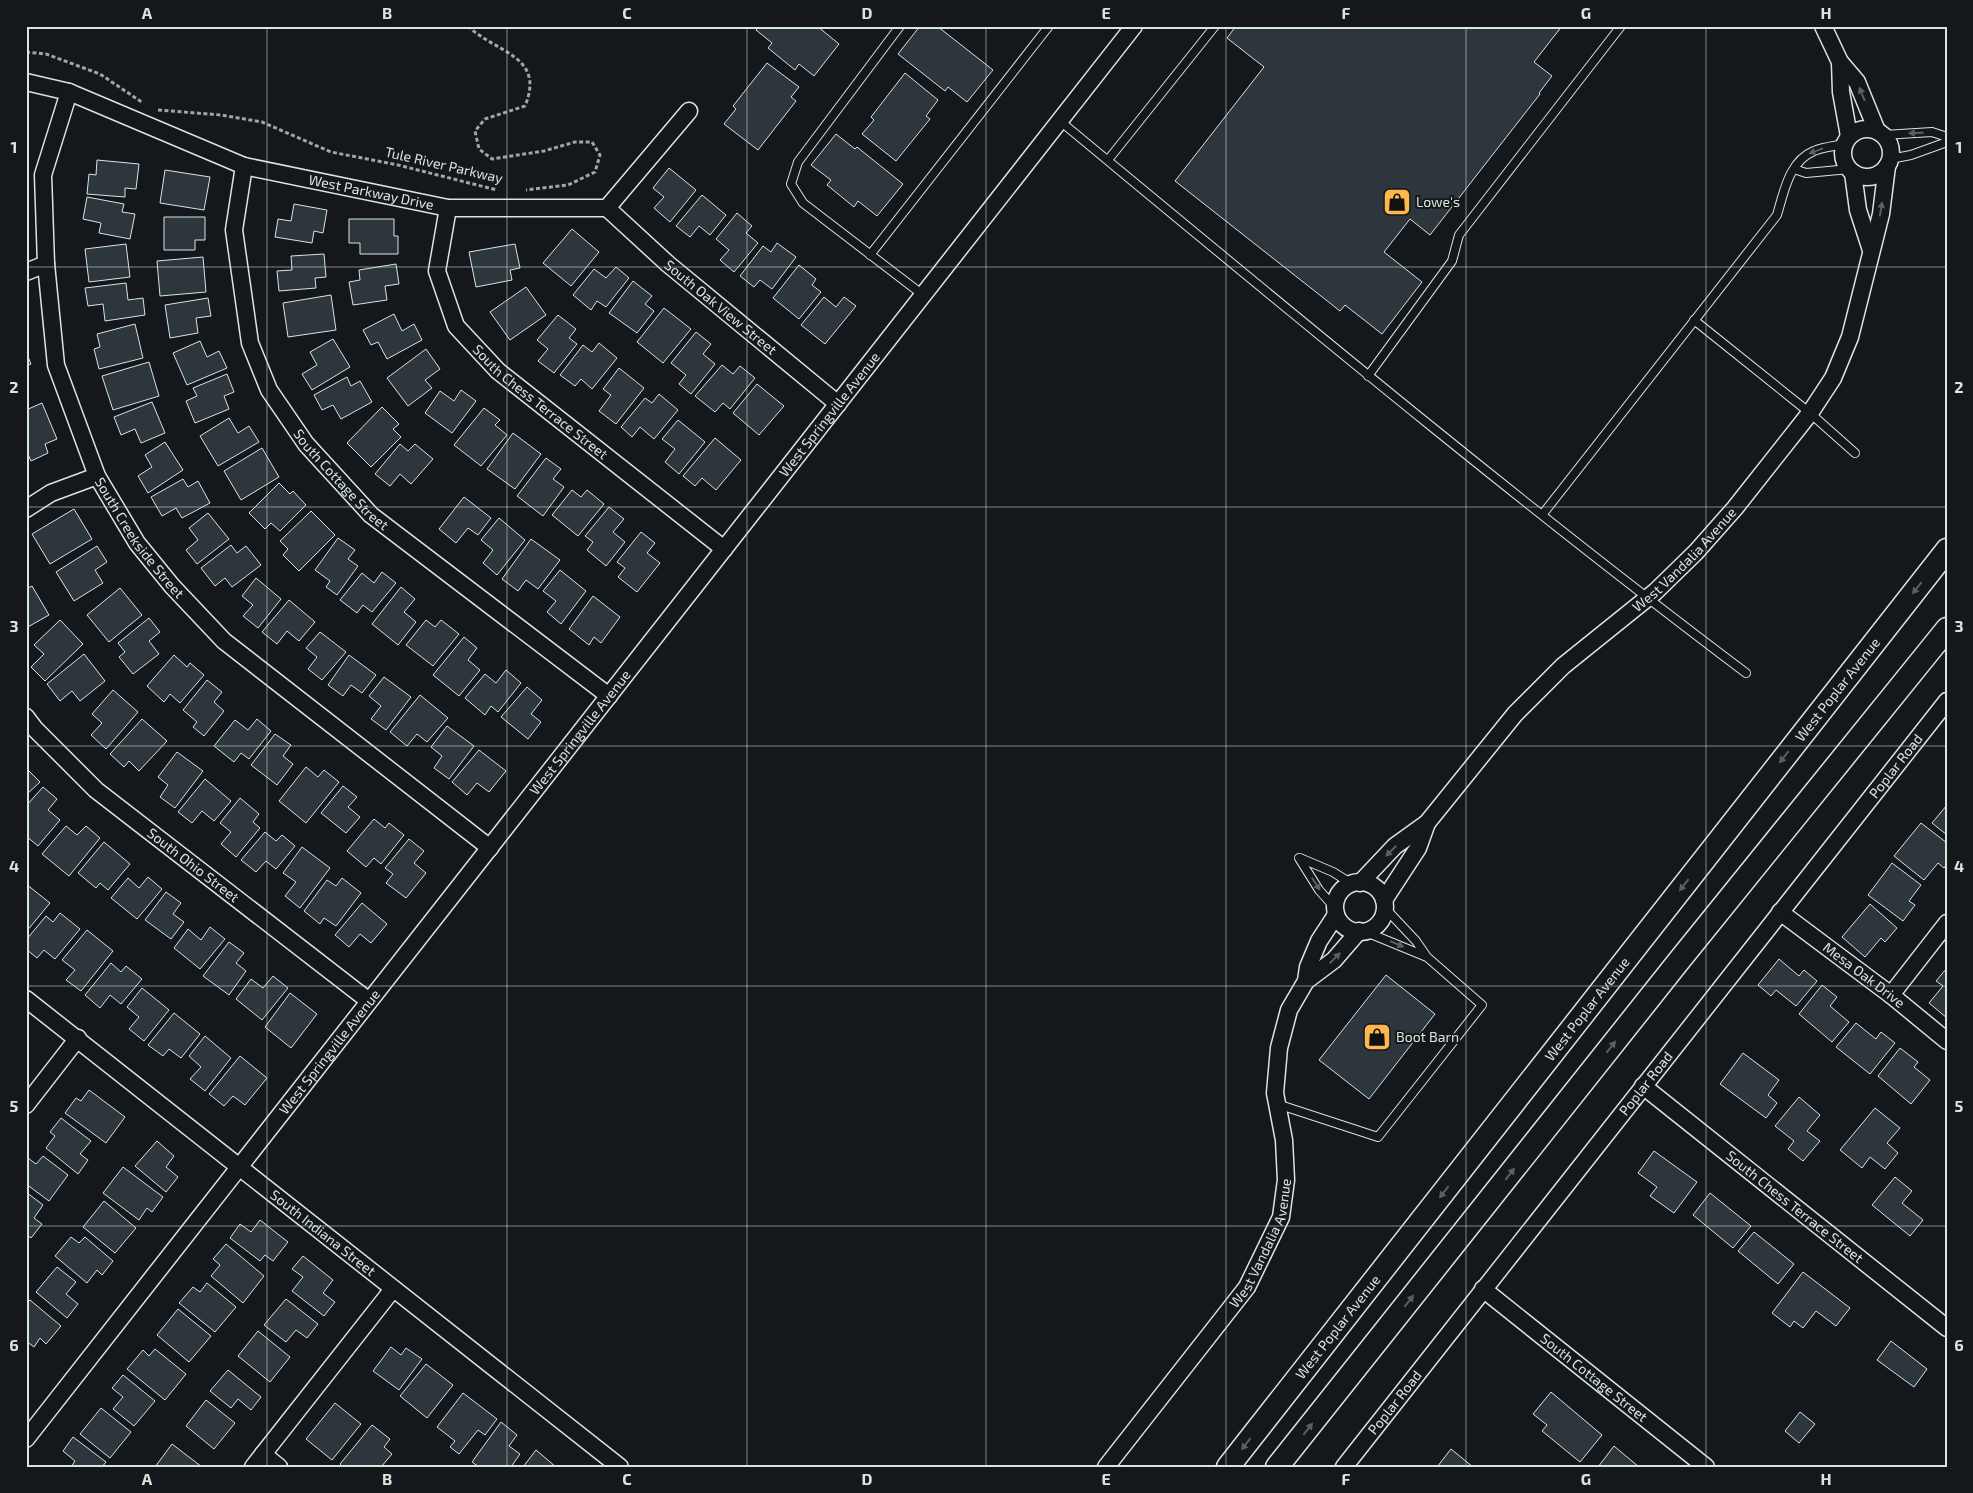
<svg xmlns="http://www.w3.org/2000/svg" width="1973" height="1493" viewBox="0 0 1973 1493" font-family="'Exo 2',sans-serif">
  <rect width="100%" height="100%" fill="#14181c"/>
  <path fill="#2c363c" stroke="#d8e6dc" d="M759 26H817L839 44 814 76 799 64 795 70 768 48 772 43 756 30Z
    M920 26H937L993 70 967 102 948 87 945 91 898 54Z
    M1236 26H1562L1534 62 1552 76 1539 93 1540 94 1430 235 1410 219 1384 252 1422 282 1382 334 1345 305 1340 311 1175 181 1264 67 1227 38Z
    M767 63 799 87 791 97 796 101 758 150 724 124 736 109 733 106Z
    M905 73 938 100 926 116 930 119 896 161 862 134 874 120 871 117Z
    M836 134 855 149 857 147 903 184 877 216 858 201 854 207 827 185 831 180 811 165Z
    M97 160 139 164 136 189 125 188V197L87 194 89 174 96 175Z
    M669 168 696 190 670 222 654 208 664 197 653 188Z
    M165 170 210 177 204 210 160 203Z
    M702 195 726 215 710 235 699 226 690 237 676 226Z
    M87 197 124 204 122 212 135 214 130 239 99 233 101 223 83 219Z
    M294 204 327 210 323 233 314 231 312 243 275 237 278 219 291 221Z
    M737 213 752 226 746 233 758 243 734 272 720 260 729 250 716 239Z
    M164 217H205V240H195V250H164Z
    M349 219H394V236H398V254H360V243H349Z
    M572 229 599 252 571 286 543 263Z
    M777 243 796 257 772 289 760 280 754 287 740 276 763 246 771 252Z
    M126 244 130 277 89 282 85 249Z
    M515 244 520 268 510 270 512 280 476 287 469 252Z
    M324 254 326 277 315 278 316 288 279 291 277 271 292 270 291 256Z
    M203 257 206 292 160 296 157 261Z
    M396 264 399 284 385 286 387 300 353 305 349 282 360 280 359 270Z
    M799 265 816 279 812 285 821 292 799 319 773 298Z
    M616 267 629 278 606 307 597 301 591 310 573 295 594 269 606 278Z
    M633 281 652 296 645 304 654 311 637 333 609 313Z
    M126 283 128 300 143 298 145 315 105 321 103 304 88 306 85 288Z
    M526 287 546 315 510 340 490 312Z
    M331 295 336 330 288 337 283 303Z
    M824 297 836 307 844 297 856 306 825 344 801 325Z
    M208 298 211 316 196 318 198 333 170 338 165 305Z
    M664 308 691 329 663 363 637 342Z
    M394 314 402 331 414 324 422 340 387 359 378 342 371 345 363 330Z
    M558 315 576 329 569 338 577 344 554 373 538 361 548 349 537 340Z
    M135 324 143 358 99 369 94 349 100 347 97 334Z
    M696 332 711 344 703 354 715 364 691 394 679 384 686 375 671 363Z
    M333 339 350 367 312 390 302 374 317 365 310 352Z
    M200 341 207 357 219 351 227 368 187 385 173 353Z
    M599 343 617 358 592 389 581 379 575 386 560 375 583 345 592 352Z
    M426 349 440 369 425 380 432 388 408 406 387 378Z
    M26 352 31 364 26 366Z
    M149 362 159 396 113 410 102 376Z
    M722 365 733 374 740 366 755 378 730 409 723 403 715 412 695 396Z
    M619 368 644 388 616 424 599 411 611 395 603 389Z
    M227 374 234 392 224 396 229 409 195 423 186 401 197 396 193 388Z
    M347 377 351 386 360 381 372 402 341 419 333 405 322 410 314 395Z
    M757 384 784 406 759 435 733 413Z
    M461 390 476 401 452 433 425 413 440 391 454 401Z
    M659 394 678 410 654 439 640 427 632 437 621 427 645 398 652 403Z
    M152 402 165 433 141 443 135 429 121 435 114 417Z
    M42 403 57 439 45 444 48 453 31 461 26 450V410Z
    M382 407 399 424 393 429 401 437 371 467 347 443Z
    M484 408 500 420 495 425 507 435 481 466 454 445Z
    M229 418 238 433 249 426 259 442 218 466 200 436Z
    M678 420 705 442 679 474 665 462 675 449 662 439Z
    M513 433 541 454 515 489 487 469Z
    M715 438 741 460 716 490 702 478 695 486 683 476Z
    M165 442 183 470 148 493 138 476 152 467 145 455Z
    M400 444 408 451 415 444 433 459 411 484 400 474 390 486 375 474Z
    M262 448 279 477 241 500 224 471Z
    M546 458 561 469 553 479 564 487 543 516 517 496Z
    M183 479 188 487 198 481 210 503 182 518 176 508 162 516 151 497Z
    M279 483 290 494 293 491 306 505 280 531 271 523 265 529 249 513Z
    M572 490 581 497 587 490 604 504 578 536 552 515Z
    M464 497 491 518 478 535 468 528 456 543 439 529Z
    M609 507 624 519 613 532 625 542 606 566 587 550 593 542 585 536Z
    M74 509 92 539 50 564 32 534Z
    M311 511 335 535 299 571 283 555 288 549 280 541Z
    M208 513 229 539 197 564 186 550 198 540 189 528Z
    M499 518 525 540 497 575 483 563 493 550 481 540Z
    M641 532 655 543 647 553 660 563 637 592 618 577 625 568 617 562Z
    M338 538 355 550 348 559 358 566 337 595 326 587 330 581 315 570Z
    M531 539 560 560 538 589 526 580 518 591 502 579Z
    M231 545 237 553 246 546 261 565 232 587 225 578 215 586 201 568Z
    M97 546 107 562 95 570 103 583 74 601 56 572Z
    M560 570 586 591 561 624 547 612 556 601 543 591Z
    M382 572 396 583 372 612 363 605 357 613 340 600 362 573 374 583Z
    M256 578 281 599 258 628 243 616 253 605 242 596Z
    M32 586 49 615 26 628V589Z
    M401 587 415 599 404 612 416 622 398 645 372 624Z
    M120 588 142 615 109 642 87 615Z
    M593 596 620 617 601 643 594 637 589 645 569 629Z
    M289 600 315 622 299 641 287 631 277 644 262 632Z
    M149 618 160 632 149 641 159 654 133 674 119 657 125 652 118 643Z
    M60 620 83 644 45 681 31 667 44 654 34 645Z
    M426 620 435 627 441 620 459 634 433 666 406 645Z
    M320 632 346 652 322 680 308 669 317 657 306 648Z
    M464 637 477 648 468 660 480 670 459 696 433 675Z
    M84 654 105 681 80 701 72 691 60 701 47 684Z
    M174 655 187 667 190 663 204 675 180 703 170 694 164 702 147 686Z
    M349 655 376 675 362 693 351 685 343 696 328 685Z
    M506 670 521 683 498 712 491 706 485 715 465 698 485 674 496 683Z
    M384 677 411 697 386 730 371 719 381 706 369 696Z
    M207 680 222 692 214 702 224 711 204 736 193 727 197 722 183 710Z
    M527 687 542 700 531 714 541 722 528 739 501 717Z
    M113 690 138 712 106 749 91 735 102 723 92 714Z
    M420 695 448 718 427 742 417 734 407 746 390 732Z
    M142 719 167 741 139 771 129 761 124 767 110 754Z
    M257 719 271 731 249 759 241 753 234 762 214 746 235 720 248 730Z
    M447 726 474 746 449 779 434 768 442 756 431 747Z
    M275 734 291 745 283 756 293 764 277 785 251 765Z
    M479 750 506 771 489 792 477 783 467 795 452 782Z
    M177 752 203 771 175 808 160 797 168 785 158 777Z
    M306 767 318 777 324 770 339 782 306 823 279 801Z
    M27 769 40 782 26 795V770Z
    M205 779 231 801 214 821 202 811 192 823 178 812Z
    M343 786 357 797 348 807 360 817 346 833 321 813Z
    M43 787 57 799 48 810 60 820 38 846 26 836V806Z
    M240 798 259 814 253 822 260 828 236 857 221 844 231 832 220 823Z
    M1947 805V835L1932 823Z
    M374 819 385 828 389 823 404 835 381 864 374 858 366 867 347 851Z
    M1921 823 1947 843V864L1944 868 1938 863 1924 880 1894 856Z
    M66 826 77 835 86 826 100 838 69 876 42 854Z
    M265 832 276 841 282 835 295 846 276 869 266 861 256 872 241 860Z
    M409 839 424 851 414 863 426 873 406 898 386 883 393 874 385 868Z
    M104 842 130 864 108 890 100 883 96 888 78 873Z
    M302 847 330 868 300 908 285 896 296 882 283 873Z
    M1892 863 1921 885 1909 901 1915 905 1903 921 1868 895Z
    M148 877 162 889 137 919 111 898 128 878 139 888Z
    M342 878 361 893 336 926 324 918 320 924 304 911 327 880 336 886Z
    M26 884 50 903 26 932Z
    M166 892 181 903 173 914 184 922 171 939 145 920Z
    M362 903 387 924 371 943 360 934 349 947 335 935Z
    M1870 904 1897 928 1885 942 1881 938 1865 957 1842 937Z
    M60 913 80 929 55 959 44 950 37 958 26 949V940L46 916 53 922Z
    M210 927 225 939 200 969 174 948 188 929 201 940Z
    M87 930 113 951 81 991 66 980 75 970 62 960Z
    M229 942 244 953 236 963 246 971 229 995 203 976Z
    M1779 959 1799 976 1804 970 1817 981 1796 1006 1776 990 1771 996 1758 985Z
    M111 963 121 972 126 966 142 979 121 1004 110 995 100 1008 85 995Z
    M1947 968V1018L1929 1003 1943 986 1936 981Z
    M1386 975 1435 1014 1369 1099 1319 1060Z
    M273 976 288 988 262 1020 236 999 251 979 263 988Z
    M1822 985 1837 997 1830 1006 1849 1022 1832 1042 1799 1014Z
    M142 988 169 1010 144 1041 129 1029 139 1017 127 1007Z
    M290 993 317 1014 291 1048 265 1027Z
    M174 1013 200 1034 181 1058 169 1049 163 1056 148 1045Z
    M1856 1023 1876 1039 1881 1032 1895 1043 1870 1074 1836 1047Z
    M205 1036 231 1058 205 1091 190 1079 201 1067 189 1056Z
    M1900 1048 1918 1062 1914 1067 1930 1080 1911 1104 1878 1076Z
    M1743 1053 1779 1080 1768 1095 1777 1103 1766 1118 1720 1084Z
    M240 1056 267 1078 245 1105 233 1096 224 1106 209 1094Z
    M89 1090 125 1117 106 1143 65 1113 76 1098 81 1101Z
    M1799 1097 1820 1115 1807 1131 1820 1141 1803 1161 1788 1149 1794 1141 1775 1126Z
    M1875 1108 1900 1128 1887 1143 1898 1153 1885 1169 1870 1157 1862 1168 1840 1150Z
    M61 1118 91 1141 80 1154 88 1160 78 1174 46 1148 55 1136 50 1132Z
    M157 1141 174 1156 166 1167 178 1177 166 1192 135 1166Z
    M1654 1151 1697 1182 1674 1213 1650 1196 1657 1187 1638 1173Z
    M43 1156 68 1175 49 1201 26 1184V1161L28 1158 36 1164Z
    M123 1167 163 1197 152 1212 147 1208 139 1220 103 1193Z
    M1895 1177 1912 1191 1902 1203 1923 1220 1910 1236 1872 1205Z
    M26 1192 43 1205 34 1218 42 1224 31 1238 26 1234Z
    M1710 1193 1751 1226 1733 1248 1693 1215Z
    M104 1201 136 1228 115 1253 83 1227Z
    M260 1220 288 1242 273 1261 265 1255 260 1261 230 1238 240 1224 251 1232Z
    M1754 1232 1794 1264 1778 1284 1738 1251Z
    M71 1237 79 1243 85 1237 113 1261 102 1275 97 1270 87 1283 55 1256Z
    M226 1244 264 1276 243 1303 211 1276 220 1265 213 1259Z
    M303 1256 333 1280 323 1293 335 1302 324 1316 292 1291 303 1277 292 1269Z
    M57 1267 76 1282 66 1294 78 1304 67 1318 36 1292Z
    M1803 1272 1850 1308 1836 1326 1816 1311 1803 1328 1794 1321 1790 1327 1772 1313Z
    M207 1283 236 1307 215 1332 179 1303 193 1287 200 1292Z
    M286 1299 318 1324 307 1338 296 1330 286 1342 264 1325Z
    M30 1300 61 1326 46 1344 40 1338 34 1347 26 1341V1304Z
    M178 1309 211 1336 189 1362 157 1335Z
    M258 1331 290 1357 270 1382 238 1356Z
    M1891 1341 1927 1369 1914 1387 1877 1360Z
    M391 1347 401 1355 406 1348 422 1359 399 1390 373 1371Z
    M155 1349 186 1374 165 1400 127 1369 143 1350 149 1356Z
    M426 1364 453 1385 427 1418 400 1396Z
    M228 1370 261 1397 251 1410 238 1399 231 1408 210 1391Z
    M123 1375 155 1401 134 1426 113 1409 123 1397 112 1388Z
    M1551 1392 1602 1435 1580 1462 1542 1431 1547 1425 1533 1414Z
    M463 1393 497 1419 485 1435 478 1430 459 1454 450 1447 455 1441 437 1427Z
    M206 1400 235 1423 214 1449 186 1426Z
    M335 1403 361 1424 332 1460 306 1439Z
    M101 1408 131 1432 110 1458 80 1434Z
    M1800 1412 1815 1424 1799 1443 1785 1431Z
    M501 1422 517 1435 509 1446 520 1454 511 1467H479L472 1462Z
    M372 1425 390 1439 384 1447 392 1454 381 1467H343L340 1464Z
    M73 1437 106 1462 102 1467H71L75 1461 63 1451Z
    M172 1444 202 1467H155Z
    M1614 1446 1639 1467H1598Z
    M1451 1449 1473 1467H1437Z
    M536 1450 556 1467H523Z"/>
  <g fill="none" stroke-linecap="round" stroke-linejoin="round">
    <g stroke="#d8e6dc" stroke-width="10">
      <path id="service" d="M900 26 798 162 791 184 803 203 923 295
        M1060 121C1286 308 1511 496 1746 673
        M1884 135 1932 132 1947 137
        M1890 159 1911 155 1947 142
        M1108 160 1215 26
        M1794 169 1806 173 1850 169
        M870 255 1049 26
        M1694 320 1810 413 1855 453
        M1368 376 1452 261 1459 235 1621 26
        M1542 515 1777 215C1784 192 1789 161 1814 151 1823 147 1835 146 1845 144
        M1299 858 1319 890 1335 908
        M1300 858 1333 872 1352 884
        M1366 932 1427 957
        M1277 1104 1378 1137 1482 1005 1427 957 1416 941 1385 908"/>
    </g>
    <g stroke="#d8e6dc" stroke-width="19">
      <g id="minor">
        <path d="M1823 26 1840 62 1857 82 1877 131"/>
        <path d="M1840 62 1841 92 1849 136"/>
        <path id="s1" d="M26 82 69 92 244 166 448 208H607L689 111"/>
        <path id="s2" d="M69 92 43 175 46 264 56 365 97 476 137 543 172 586 224 641 490 848"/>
        <circle cx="1867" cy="153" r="24"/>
        <path id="s3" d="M244 166 234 230 250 343 269 390 306 444 371 515 609 696"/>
        <path d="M1853 173 1858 210 1871 250"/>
        <path id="s4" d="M448 208 437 271 456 326 498 371 724 549"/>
        <path id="s5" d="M607 208 668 264 838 404"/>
        <path d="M26 272 46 264"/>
        <path d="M26 509 51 493 97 476"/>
        <path id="s6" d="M26 717 35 729 96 790 369 1001"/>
        <circle cx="1360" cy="907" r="25"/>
        <path id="s7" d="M1360 883 1395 846 1427 823 1515 714 1563 666 1655 592 1696 552 1735 508 1810 413 1833 378 1850 337 1881 214 1887 166"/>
        <path d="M1384 900 1418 848 1427 823"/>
        <path id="s8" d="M1780 912 1891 995 1947 1041"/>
        <path d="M1306 981 1334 960 1359 931"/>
        <path d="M1891 995 1947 923"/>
        <path id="s9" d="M26 999 620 1467"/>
        <path id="s10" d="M1643 1086 1947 1328"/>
        <path d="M26 1105 78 1038"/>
        <path id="s11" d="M1483 1289 1706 1467"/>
        <path id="s12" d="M26 1439 1134 26"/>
        <path d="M263 1454 279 1467"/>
        <path d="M253 1467 393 1289"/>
        <path id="s13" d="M1106 1467 1247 1287 1281 1217 1286 1180 1284 1140 1275 1093 1279 1048 1289 1010 1306 981 1308 967 1319 941 1336 915"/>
        <path id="s14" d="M1344 1467 1947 701"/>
      </g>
    </g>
    <g stroke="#d8e6dc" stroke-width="25">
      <g id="secondary">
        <path id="s15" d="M1228 1467 1947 550"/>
        <path d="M1277 1467 1678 962 1947 629"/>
      </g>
    </g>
    <path stroke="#9da8a2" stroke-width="3" stroke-dasharray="4 2.5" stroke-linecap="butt" d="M468 26C495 53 546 55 525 106L485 119 475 131 479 149 492 159 544 151 575 142H592L600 155 595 172 568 185 526 190
      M26 52 46 54 100 74 143 103
      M158 110 221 115 262 122 331 152 398 165 497 190"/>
    <use href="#service" stroke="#14181c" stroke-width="8"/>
    <use href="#minor" stroke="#14181c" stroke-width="16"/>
    <use href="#secondary" stroke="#14181c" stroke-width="22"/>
  </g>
  <defs><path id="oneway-solid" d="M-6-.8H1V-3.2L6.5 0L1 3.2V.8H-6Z" transform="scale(1.25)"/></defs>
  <g fill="#59605f">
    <use href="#oneway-solid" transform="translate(1862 94) rotate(-112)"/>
    <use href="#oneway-solid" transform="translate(1916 133) rotate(178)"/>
    <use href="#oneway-solid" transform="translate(1816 151) rotate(160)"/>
    <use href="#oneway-solid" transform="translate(1881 209) rotate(-81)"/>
    <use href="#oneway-solid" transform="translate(1917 588) rotate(128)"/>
    <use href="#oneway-solid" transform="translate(1784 757) rotate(128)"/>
    <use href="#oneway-solid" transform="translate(1391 851) rotate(136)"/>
    <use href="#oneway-solid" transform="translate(1316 884) rotate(57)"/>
    <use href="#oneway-solid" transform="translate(1684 885) rotate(128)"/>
    <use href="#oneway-solid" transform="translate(1397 944) rotate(23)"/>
    <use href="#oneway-solid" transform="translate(1335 958) rotate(-44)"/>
    <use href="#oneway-solid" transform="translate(1611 1047) rotate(-52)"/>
    <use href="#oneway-solid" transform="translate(1510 1174) rotate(-52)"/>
    <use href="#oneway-solid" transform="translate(1444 1192) rotate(128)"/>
    <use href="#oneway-solid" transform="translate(1409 1301) rotate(-52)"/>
    <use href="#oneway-solid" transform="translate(1308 1429) rotate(-52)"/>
    <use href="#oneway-solid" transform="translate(1246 1444) rotate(128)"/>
  </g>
  <path fill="none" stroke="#d8e6dc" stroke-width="1" stroke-opacity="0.55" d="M267 26V1467M507 26V1467M747 26V1467M986 26V1467M1226 26V1467M1466 26V1467M1706 26V1467M26 267H1947M26 507H1947M26 746H1947M26 986H1947M26 1226H1947"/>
  <defs>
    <g id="shop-square" transform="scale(1.4375)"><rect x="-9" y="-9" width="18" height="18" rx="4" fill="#ffb74d" stroke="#14181c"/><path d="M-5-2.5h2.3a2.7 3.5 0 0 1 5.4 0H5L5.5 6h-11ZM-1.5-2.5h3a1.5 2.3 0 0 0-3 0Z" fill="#111"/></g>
  </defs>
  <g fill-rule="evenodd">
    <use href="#shop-square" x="1397" y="202"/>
    <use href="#shop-square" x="1377" y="1037"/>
  </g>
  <g text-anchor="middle" stroke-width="4" stroke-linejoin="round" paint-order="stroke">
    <g font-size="14" fill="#d8e6dc" stroke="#14181c">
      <text transform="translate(444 165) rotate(13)" y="5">Tule River Parkway</text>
      <text dy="5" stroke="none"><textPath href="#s1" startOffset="364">West Parkway Drive</textPath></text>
      <text dy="5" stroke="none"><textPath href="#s5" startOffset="151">South Oak View Street</textPath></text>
      <text dy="5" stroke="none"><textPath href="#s4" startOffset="236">South Chess Terrace Street</textPath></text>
      <text dy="5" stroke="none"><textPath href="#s12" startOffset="1302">West Springville Avenue</textPath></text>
      <text dy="5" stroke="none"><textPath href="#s3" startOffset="345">South Cottage Street</textPath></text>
      <text dy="5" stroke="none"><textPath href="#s2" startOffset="471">South Creekside Street</textPath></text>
      <text dy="5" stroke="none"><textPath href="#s7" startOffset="460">West Vandalia Avenue</textPath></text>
      <text dy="5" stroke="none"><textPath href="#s15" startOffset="988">West Poplar Avenue</textPath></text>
      <text dy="5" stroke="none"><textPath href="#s12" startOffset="898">West Springville Avenue</textPath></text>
      <text dy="5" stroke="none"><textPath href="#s14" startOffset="892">Poplar Road</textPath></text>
      <text dy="5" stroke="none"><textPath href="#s6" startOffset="224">South Ohio Street</textPath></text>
      <text dy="5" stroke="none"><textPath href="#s8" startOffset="105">Mesa Oak Drive</textPath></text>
      <text dy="5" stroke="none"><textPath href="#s15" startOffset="582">West Poplar Avenue</textPath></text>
      <text dy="5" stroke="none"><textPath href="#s12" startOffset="492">West Springville Avenue</textPath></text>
      <text dy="5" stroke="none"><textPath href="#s14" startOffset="488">Poplar Road</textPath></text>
      <text dy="5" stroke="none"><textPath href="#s10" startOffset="194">South Chess Terrace Street</textPath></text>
      <text dy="5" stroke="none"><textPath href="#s9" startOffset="378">South Indiana Street</textPath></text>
      <text dy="5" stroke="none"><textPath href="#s13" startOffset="275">West Vandalia Avenue</textPath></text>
      <text dy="5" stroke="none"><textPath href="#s15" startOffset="178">West Poplar Avenue</textPath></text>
      <text dy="5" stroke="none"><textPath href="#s11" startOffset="142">South Cottage Street</textPath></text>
      <text dy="5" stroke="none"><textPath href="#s14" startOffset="82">Poplar Road</textPath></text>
    </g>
    <g font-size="14" fill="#d8e6dc" stroke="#14181c" text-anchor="start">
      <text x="1416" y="207">Lowe's</text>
      <text x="1396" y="1042">Boot Barn</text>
    </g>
  </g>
  <rect width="1973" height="1493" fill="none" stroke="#14181c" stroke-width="55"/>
  <rect x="28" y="28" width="1918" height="1438" fill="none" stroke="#d8e6dc" stroke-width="2"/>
  <g font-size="16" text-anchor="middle" font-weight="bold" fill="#d8e6dc">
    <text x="147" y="19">A</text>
    <text x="387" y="19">B</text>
    <text x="627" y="19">C</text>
    <text x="867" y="19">D</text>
    <text x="1106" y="19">E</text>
    <text x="1346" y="19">F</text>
    <text x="1586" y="19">G</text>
    <text x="1826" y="19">H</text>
    <text x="14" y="153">1</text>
    <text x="1959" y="153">1</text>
    <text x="14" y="393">2</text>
    <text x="1959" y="393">2</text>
    <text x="14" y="632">3</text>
    <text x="1959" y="632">3</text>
    <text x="14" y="872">4</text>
    <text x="1959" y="872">4</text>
    <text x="14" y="1112">5</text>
    <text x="1959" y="1112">5</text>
    <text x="14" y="1351">6</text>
    <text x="1959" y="1351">6</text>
    <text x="147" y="1485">A</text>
    <text x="387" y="1485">B</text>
    <text x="627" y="1485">C</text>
    <text x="867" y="1485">D</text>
    <text x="1106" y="1485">E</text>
    <text x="1346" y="1485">F</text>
    <text x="1586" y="1485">G</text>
    <text x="1826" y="1485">H</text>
  </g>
</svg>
